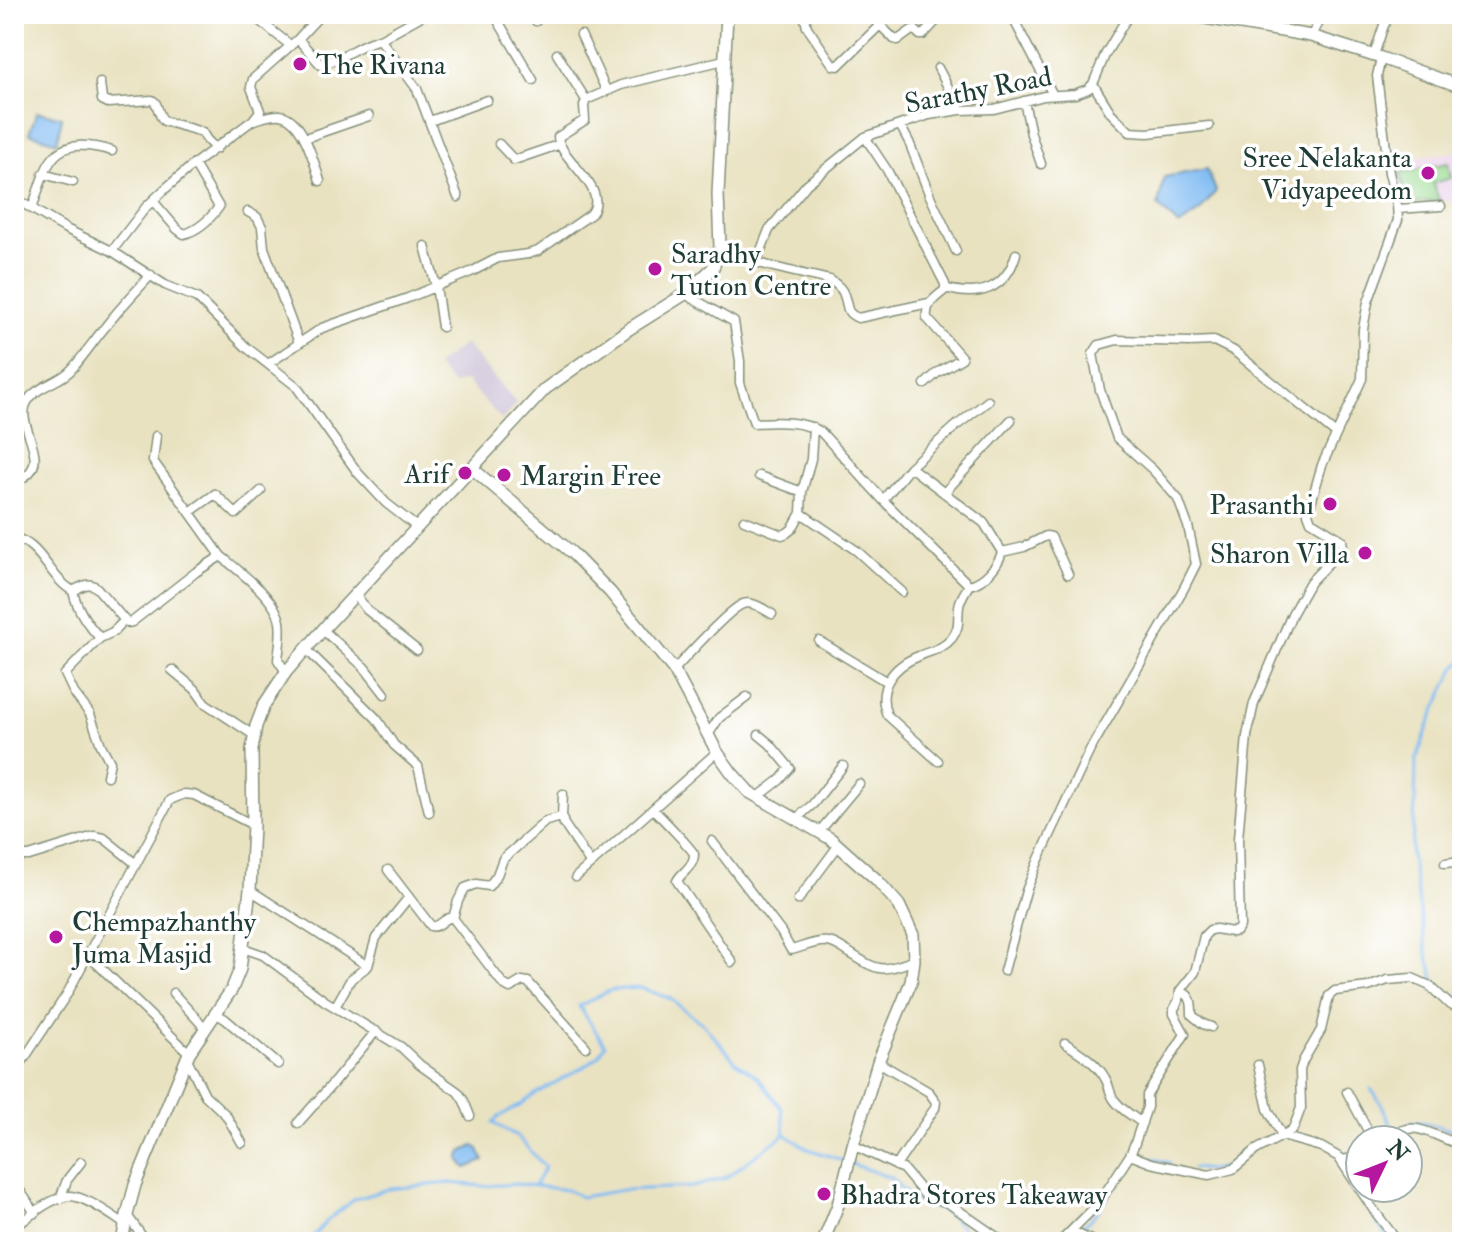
<svg xmlns="http://www.w3.org/2000/svg" width="1476" height="1256" viewBox="0 0 1476 1256" font-family="'IM FELL Double Pica',serif">
  <rect width="100%" height="100%" fill="#fff"/>
  <filter id="ink" filterUnits="userSpaceOnUse"><feTurbulence type="fractalNoise" baseFrequency=".0125" numOctaves="2"/><feDisplacementMap in="SourceGraphic" scale="16" xChannelSelector="R" yChannelSelector="G"/><feConvolveMatrix kernelMatrix="1 2 1 2 8 2 1 2 1" color-interpolation-filters="sRGB"/></filter>
  <filter id="wash" filterUnits="userSpaceOnUse"><feTurbulence type="fractalNoise" baseFrequency=".006" numOctaves="4" result="noise"/><feDisplacementMap in="SourceGraphic" scale="32" xChannelSelector="R" yChannelSelector="G"/><feGaussianBlur stdDeviation="1.8" result="paint"/><feColorMatrix in="noise" values="0 0 0 0 0 0 0 0 0 0 0 0 0 0 0 0 0 1.4 0 .05"/><feComposite in="paint" operator="in"/></filter>
  <g filter="url(#wash)">
    <rect width="100%" height="100%" fill="#e9e2c1"/>
    <path fill="#ebd1eb" d="M1462 151V183L1459 184 1462 200 1400 205 1391 162Z"/>
    <path fill="#cbbfd5" d="M465 344 516 403 502 420 465 380 453 385 435 366Z"/>
    <path fill="#99da91" stroke="#5c8c62" stroke-width="2" d="M1448 163 1451 178 1433 183 1439 200 1409 204 1400 173Z"/>
    <path fill="#81bcf3" stroke="#507c94" stroke-width="2" d="M37 112 62 117 57 142 29 133Z
      M1207 169 1216 191 1200 211 1179 226 1158 206 1164 177Z
      M474 1146 479 1149 484 1161 466 1168 459 1159 462 1152Z"/>
    <g fill="none" stroke-linecap="round" stroke-linejoin="round">
      <path stroke="#81bcf3" stroke-width="3" d="M1462 662 1455 668 1430 721 1416 761 1415 808 1411 855 1427 954 1435 982 1442 993 1462 999
        M1371 1089 1382 1105 1393 1131
        M1403 1127 1419 1121 1462 1133
        M1146 1157 1170 1163
        M852 1164 891 1178 916 1203 944 1211 978 1242
        M1193 1168 1210 1170 1221 1168
        M534 1186 545 1167 517 1136 493 1123 500 1116 517 1107 537 1093 585 1066 599 1056 605 1045 579 1006 611 990 641 988 669 998 703 1024 737 1063 758 1077 782 1109 785 1134
        M1372 1214 1389 1242
        M1089 1230 1117 1242
        M308 1242 329 1219 355 1199 389 1189 449 1183 484 1186 518 1184 568 1190 581 1197 622 1190 692 1187 725 1178 785 1134 808 1149 845 1161
        M1068 1242 1099 1210 1112 1190"/>
    </g>
  </g>
  <g filter="url(#ink)">
    <g fill="none" stroke-linecap="round" stroke-linejoin="round">
      <g stroke="#84907a" stroke-width="11">
        <path id="street" d="M251 14 290 45
          M494 14 533 80
          M531 14 536 21
          M804 14 807 27 833 65 838 66 880 25 894 39 898 40 912 30H915L920 35H923L936 21
          M1014 20 1053 95
          M581 35 606 90
          M1311 36 1324 14
          M298 39 321 65C343 59 360 43 380 39L417 89 458 197
          M380 39 425 14
          M557 54 586 100
          M1374 55 1384 25 1391 14
          M938 68 960 110
          M100 83 102 100 108 103 152 100 155 102C159 108 158 115 164 121L202 132 207 140 216 149
          M1093 84 1111 113 1130 132 1148 133 1209 126
          M1024 101 1031 134 1041 164
          M254 120C262 118 272 114 280 115 303 118 314 162 320 181
          M430 121 487 100
          M900 125 909 142 930 196 956 251
          M865 137 887 170 945 284V290C935 298 925 304 927 318L962 358 937 373 925 384
          M305 138 369 116
          M499 144 514 160 558 145
          M43 174 73 182
          M14 198 66 229 112 251 165 285 197 298 246 347 296 386 358 473 386 503 418 528
          M153 201 177 229 184 234C199 230 210 219 219 207L194 164
          M32 209C48 160 52 134 112 151
          M1398 209 1441 206
          M248 212 257 217 262 227 264 248 299 343
          M425 246 436 286 442 327
          M720 248C754 265 792 271 830 280 836 284 842 288 844 295 849 307 844 312 858 318L929 303
          M112 251 146 207 165 189 194 164 253 120 260 111 251 87 253 79 298 39 321 14
          M756 263 769 230 807 184 865 137 929 115 960 110 994 109 1044 96 1075 94 1088 89 1093 84 1105 55 1129 14
          M945 288C978 298 1006 290 1016 254
          M685 294 734 322 740 361V383L754 423C776 422 801 420 821 432L883 500 969 585
          M268 364 322 328 408 298 473 271 498 258 528 254 538 251 591 214C611 189 559 159 558 137L585 120 584 106 586 100 621 85 724 60
          M156 436 153 461 221 556
          M910 467 984 523 1002 552C998 566 984 582 969 585 966 590 962 596 960 602 956 615 962 625 952 638 942 650 932 650 919 656 893 666 876 688 887 715L938 761
          M759 476 802 492
          M14 483C19 480 25 477 29 473 47 455 15 423 27 402 36 386 59 383 71 370 84 356 94 340 106 326 120 308 135 292 151 275
          M944 493 1011 420
          M883 500 910 467 956 426 988 401
          M190 512 215 494 236 514 261 491
          M801 513 857 551 902 592
          M744 520 782 535 787 533 792 529 801 513 802 492 811 459 813 427
          M14 538C41 543 50 579 73 591 83 586 88 581 97 588L127 623 132 622 196 572 221 556C240 572 276 598 280 622 282 635 279 648 278 660L286 672
          M1002 552 1024 547 1046 536 1051 537 1068 574
          M73 591C77 610 87 624 100 638
          M355 594 367 610 417 650
          M323 630 364 667 385 694
          M819 641 887 682
          M306 649 377 719 394 745 418 766 429 812
          M172 670 195 689 205 703 255 736
          M674 670C686 657 730 608 743 604 753 601 763 609 772 614
          M708 735 719 718 747 697
          M107 776 110 762 101 745 90 714 74 693 65 674 100 638 113 632 124 621
          M563 794 562 817 564 824 590 863
          M758 797 780 780 790 768 770 744 759 735
          M653 809C659 815 693 850 694 854 694 856 694 858 693 860 691 868 681 873 677 881L732 962
          M796 819 813 804 843 766
          M819 832 859 784
          M712 841 781 932 791 950C802 948 816 940 828 942 834 943 839 946 845 950 876 969 878 975 914 960
          M14 851 18 856H29L94 836 104 838 136 864
          M1445 863 1462 861
          M388 870 431 926C440 929 444 916 453 918L503 984 510 988 522 981 528 982 586 1047
          M576 877 717 752
          M250 890 368 966
          M798 900 838 846
          M453 918 458 901 465 888 476 884 489 886 497 875 503 859 546 821 562 817
          M243 948 263 955 325 1001 401 1047 420 1065 458 1092 464 1101 470 1116
          M88 955 189 1053
          M1004 971 1026 891 1039 859 1090 750 1184 588 1196 564 1188 526 1178 499 1153 470 1117 438 1100 390 1093 354 1099 345 1117 340 1190 342 1214 341 1234 351 1336 434
          M1180 991C1192 995 1192 1003 1192 1015L1203 1024 1211 1027
          M173 993 205 1028
          M335 1007 351 979 368 966 376 938 409 897
          M215 1013 225 1019 278 1064
          M1065 1043C1079 1052 1097 1063 1105 1078 1110 1086 1109 1095 1116 1102 1123 1111 1133 1116 1142 1123
          M187 1059 205 1095 226 1115 242 1143
          M878 1062 929 1092 936 1102 935 1108 896 1166
          M1258 1065 1268 1109 1282 1136 1293 1129 1301 1108 1300 1070 1303 1061 1321 1030 1329 996 1335 991 1368 987 1388 980 1412 978 1430 986 1450 1005 1462 1008
          M14 1074 67 994 170 800 184 794 194 795 253 825
          M1347 1092 1373 1140
          M298 1123 335 1081 376 1031
          M1384 1140C1417 1116 1429 1136 1462 1145
          M853 1145 903 1169 924 1194 948 1203 1004 1242
          M1130 1155 1151 1163 1209 1175 1233 1169 1256 1150 1282 1136 1321 1147 1344 1160 1360 1155
          M1339 1158 1373 1209 1398 1242
          M14 1182 35 1213
          M60 1199 67 1180 81 1162
          M127 1215 146 1242
          M14 1228C29 1217 49 1198 69 1196 84 1195 112 1216 125 1224
          M1072 1231 1094 1242
          M1060 1242 1098 1204 1130 1155 1135 1143 1147 1107V1095L1185 1034 1174 1014V1009L1179 1000 1180 991 1195 972 1204 936 1210 930 1216 929 1232 932 1237 931 1240 926 1238 839 1247 736 1254 703 1292 614 1310 582 1338 553 1343 547 1342 540 1311 521 1308 513 1322 465 1362 379 1363 329 1368 302 1398 220 1397 205 1389 173 1377 76 1381 58"/>
      </g>
      <g stroke="#84907a" stroke-width="14">
        <path id="secondary" d="M1182 14 1311 36 1381 58 1462 87
          M473 469 572 553 610 592 674 670 717 752 732 773 749 792 831 839 877 880 899 905 913 935 914 960 911 982 878 1062 853 1145 838 1205 823 1242
          M122 1242 127 1215 135 1185 189 1053 232 989 240 969 250 890 253 825 252 750 256 726 264 705 286 672 326 626 545 389 629 329 685 294 713 268 720 248 718 194 727 14"/>
      </g>
      <use href="#street" stroke="#fff" stroke-width="8"/>
      <use href="#secondary" stroke="#fff" stroke-width="11"/>
    </g>
  </g>
  <g fill="#b5179e" stroke="#fff" stroke-width="3">
    <circle cx="300" cy="64" r="8"/>
    <circle cx="1428" cy="173" r="8"/>
    <circle cx="655" cy="269" r="8"/>
    <circle cx="465" cy="473" r="8"/>
    <circle cx="504" cy="475" r="8"/>
    <circle cx="1330" cy="504" r="8"/>
    <circle cx="1365" cy="553" r="8"/>
    <circle cx="56" cy="937" r="8"/>
    <circle cx="824" cy="1194" r="8"/>
  </g>
  <g text-anchor="middle" stroke-width="7" stroke-linejoin="round" paint-order="stroke">
    <g font-size="28" fill="#1f3d34" stroke="#fff" text-anchor="start">
      <text x="316" y="74">The Rivana</text>
      <text x="1412" y="167" text-anchor="end">Sree Nelakanta<tspan x="1412" dy="32">Vidyapeedom</tspan></text>
      <text x="671" y="263">Saradhy<tspan x="671" dy="32">Tution Centre</tspan></text>
      <text x="449" y="483" text-anchor="end">Arif</text>
      <text x="520" y="485">Margin Free</text>
      <text x="1314" y="514" text-anchor="end">Prasanthi</text>
      <text x="1349" y="563" text-anchor="end">Sharon Villa</text>
      <text x="72" y="931">Chempazhanthy<tspan x="72" dy="32">Juma Masjid</tspan></text>
      <text x="840" y="1204">Bhadra Stores Takeaway</text>
    </g>
    <g font-size="28" fill="#1f3d34" stroke="#fff">
      <text transform="translate(978 89) rotate(-11)" y="10">Sarathy Road</text>
    </g>
  </g>
  <rect width="1476" height="1256" fill="none" stroke="#fff" stroke-width="48"/>
  <g transform="translate(1384 1164) rotate(47)"><circle r="38" fill="#ffffff" stroke="#a5b1ae" stroke-width="2"/>
  <path d="M0-6L14 30L0 20L-14 30Z" fill="#b5179e"/>
  <text y="-12" font-size="22" font-weight="bold" text-anchor="middle" fill="#1f3d34">N</text>
  </g>
</svg>
